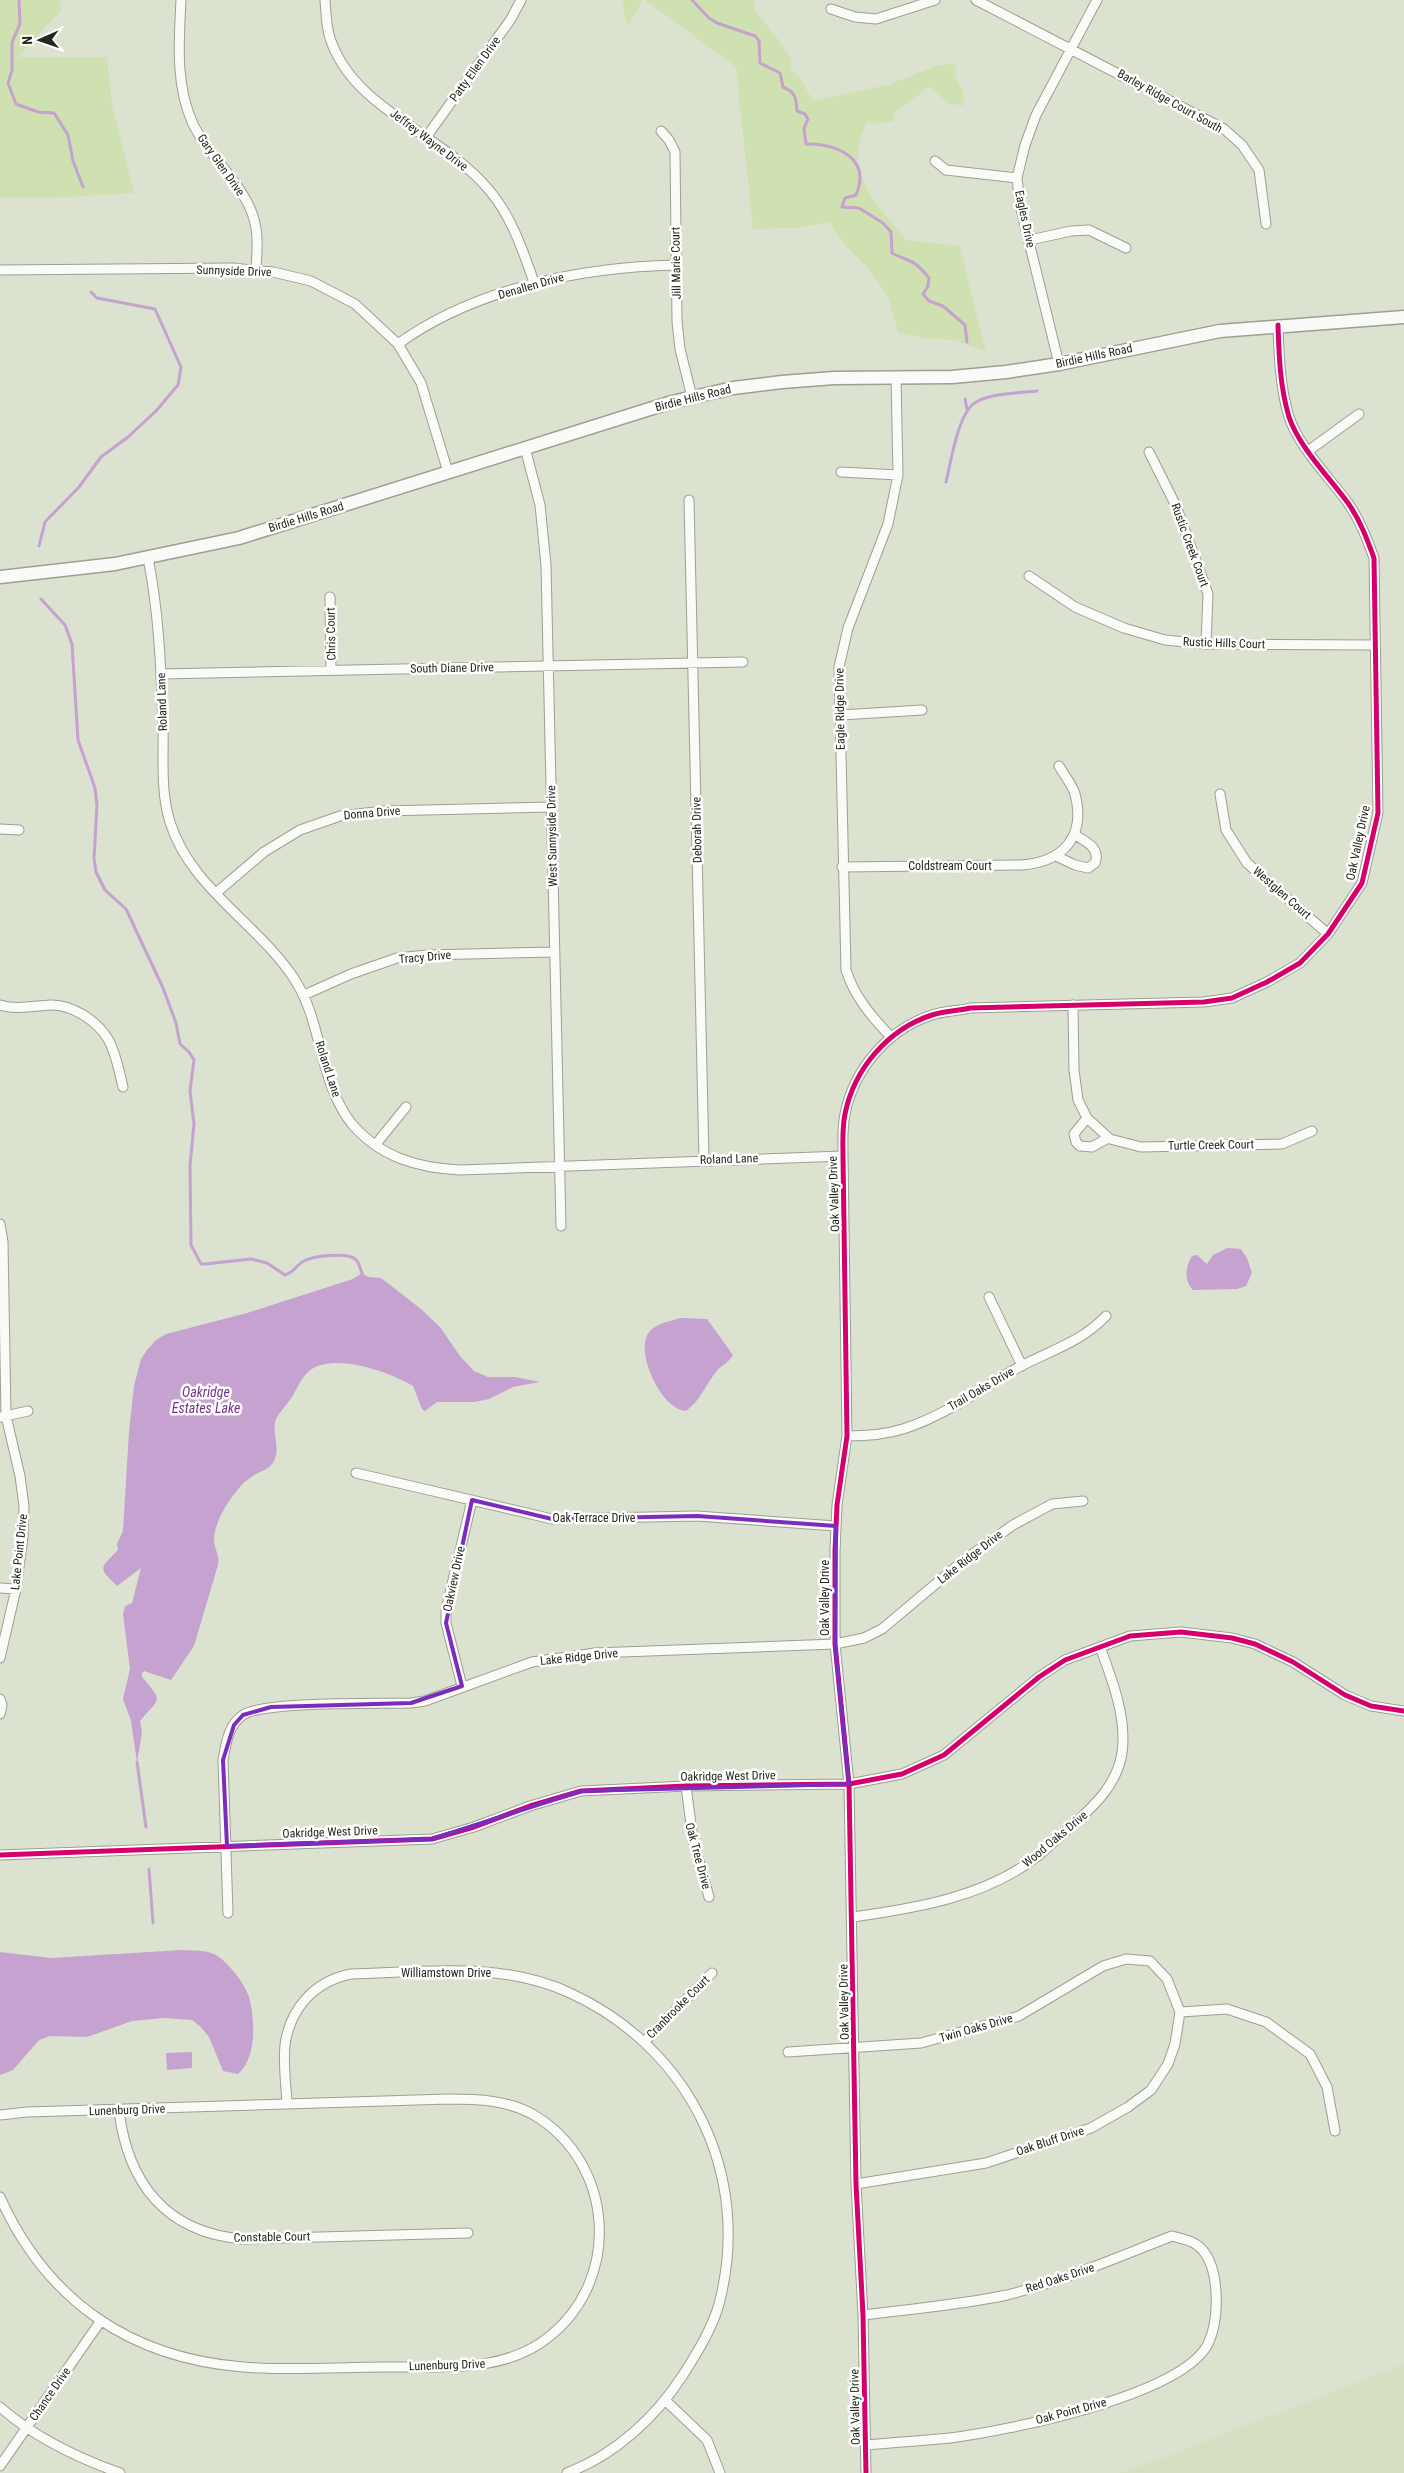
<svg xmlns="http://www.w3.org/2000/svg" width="1404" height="2473" viewBox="0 0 1404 2473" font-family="'Roboto Condensed',sans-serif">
  <rect width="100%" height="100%" fill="#dbe2d0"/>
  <path fill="#d4e0c1" d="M1404 2364V2473H1119L1154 2461Z"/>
  <path fill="#cfe1b0" d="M0 0H59L62 9 18 57H107L112 104 134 193 50 198H0Z
    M622 0H643L627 27Z
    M645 0H754V9L781 43 792 60 790 68 800 78 813 101 891 84 936 66 956 63 955 76 963 90 964 106 947 103 930 86 894 113V121L880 124 867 122C841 173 876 202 906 240L960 246 986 351 955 340 922 338 898 332 889 299 869 269 844 244 829 222 799 228 753 229 736 67Z"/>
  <path fill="#c5a2d0" d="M1227 1248 1241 1249 1247 1258 1252 1273 1246 1286 1237 1289 1193 1290C1184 1281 1185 1267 1192 1256L1197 1255 1207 1264 1213 1255Z
    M362 1273 368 1277 381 1278 421 1309 440 1327 460 1356 474 1371 488 1377H515L540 1382 513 1387 489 1399 475 1402H437L425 1411 422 1409 413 1386C389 1372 332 1351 308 1372 301 1378 297 1389 292 1397 287 1404 280 1412 276 1419 271 1432 281 1447 274 1461 270 1470 257 1472 250 1478 235 1488 214 1521 214 1539 214 1549 220 1555 218 1565L194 1646 171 1680 144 1671 142 1673V1677C164 1703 160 1697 140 1721L142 1733 137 1762 131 1721 123 1699 130 1669 123 1614 125 1606 132 1603 141 1568 117 1586C99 1568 98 1570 118 1550L117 1544 123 1531 129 1431 134 1386 141 1359 147 1350 156 1340 166 1334 247 1313 353 1279Z
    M681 1318 707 1319 733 1355C729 1363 721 1365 716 1372 705 1386 700 1401 686 1411 661 1410 634 1351 649 1332 656 1323 671 1321 681 1318Z
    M182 1950C195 1951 208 1949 219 1957 230 1965 245 1984 249 1997 255 2019 257 2058 238 2074L223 2071 209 2037 200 2026 192 2020 164 2018 132 2021 87 2037 50 2036 39 2040 13 2070 0 2075V1952L51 1958Z
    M192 2052V2068L167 2070 166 2053Z"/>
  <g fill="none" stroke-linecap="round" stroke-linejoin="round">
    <path stroke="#c5a2d0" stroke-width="3" d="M19 0 20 24 12 42V70L8 83 16 104 38 112 54 113 68 135 73 161 83 187
      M692 0 709 18 717 23 755 36 759 41 760 63 780 73 783 87C796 92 796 99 797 111L805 114 808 119 804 128 806 144C836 143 872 158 856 195L845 198 842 207 859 208 883 223 891 232 892 253C911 263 913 258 929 278L928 286 923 294 929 301 943 306 965 325 967 342
      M965 399 967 409
      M946 482C951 462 958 412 976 402 993 393 1018 393 1037 391
      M39 546 45 522 79 487 101 457 128 437 156 411 178 385 181 367 155 309 97 298 91 292
      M41 599 65 625 72 644 78 740 95 788 97 805 94 858 96 872 105 890 126 909 163 988 176 1023 180 1044 189 1052 194 1060 190 1091 194 1124 190 1166 191 1245 201 1264H205L251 1259 267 1263 285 1275C295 1272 296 1265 304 1261 313 1256 347 1252 355 1259 359 1262 360 1268 362 1273
      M137 1762 146 1827
      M149 1869 153 1923"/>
    <g stroke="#9ba092" stroke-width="11">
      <path id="street" d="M181 0C179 41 175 85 193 124 209 157 243 184 253 216 259 233 257 252 256 269
        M325 0C326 12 326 26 330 38 353 110 442 133 489 190 512 217 523 251 535 285
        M976 0 1224 129 1242 145 1259 170 1266 224
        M831 9 855 17 876 19 935 0
        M661 131 669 140 675 152 677 321 680 349 692 397
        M427 136 511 19 521 0
        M935 161 946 170 1017 178
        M1030 240 1071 231 1089 230 1126 248
        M0 270 232 268 273 272 311 281 355 304 398 344 421 383 448 472
        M398 344C475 288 583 267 676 265
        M1059 364 1020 205 1017 178 1025 145 1036 115 1097 0
        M525 448 540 505 546 565 561 1226
        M1308 451 1359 414
        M1149 452 1176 506 1208 594 1206 644
        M841 472 898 475
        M689 500 704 1159
        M148 558C159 613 161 668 163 724 164 755 160 791 170 822 190 888 259 924 295 980 323 1024 319 1083 352 1124 380 1157 418 1168 460 1170L843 1156
        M1029 576 1075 607 1124 628 1165 640 1206 644 1375 645
        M330 597 331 670
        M161 674 743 662
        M841 715 922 710
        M1220 794 1226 830 1247 863 1328 934
        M0 829 19 830
        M1056 856 1075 865 1088 868 1095 863C1101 848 1085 841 1075 835
        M842 867 1021 865C1064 862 1086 836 1075 794 1072 784 1064 775 1059 766
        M216 893 264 852 300 830 340 816 384 811 551 807
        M304 995 351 974 397 958 427 955 554 952
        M0 1005C16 1010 34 1006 50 1005 72 1004 97 1021 108 1039 116 1053 119 1071 123 1087
        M1073 1005 1074 1070 1078 1100 1087 1118 1110 1139 1141 1147 1282 1144 1312 1131
        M890 1036C871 1016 854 996 846 970L839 667 848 628 888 524 898 475 896 377
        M1087 1118 1074 1134 1076 1142 1080 1146 1092 1147 1108 1138
        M376 1144 406 1107
        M0 1224 3 1242 6 1416 20 1476 24 1506 23 1537 16 1589 0 1658
        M989 1297 1022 1366
        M1 1417 28 1411
        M847 1436C867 1436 884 1435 903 1429 945 1416 983 1387 1021 1366 1052 1350 1081 1342 1106 1316
        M356 1473 552 1519 697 1516 836 1526
        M0 1588 16 1589
        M462 1686 446 1623V1610L472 1500
        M0 1699 2 1705 0 1714
        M686 1786 693 1840 709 1897
        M0 1855 432 1839 474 1827 530 1806 581 1791 686 1786 849 1784 902 1774 944 1755 1039 1677 1065 1660 1130 1636 1181 1632 1232 1638 1255 1644 1293 1662 1345 1695 1371 1706 1404 1711
        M228 1913 223 1760C226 1744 228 1725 243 1715 264 1701 379 1704 411 1703L425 1701 532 1662 595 1653 835 1644 864 1638 882 1629 963 1561 1013 1525 1052 1504 1083 1501
        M853 1917C917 1908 985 1897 1038 1856 1050 1846 1062 1834 1074 1824 1096 1804 1117 1784 1122 1753 1127 1718 1112 1679 1100 1647
        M1180 2012 1227 2009 1266 2022 1310 2054 1327 2087 1335 2131
        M645 2041 712 1973
        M788 2052 921 2043 1019 2016 1103 1966 1126 1959 1150 1961 1167 1979 1180 2012
        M287 2103C286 2085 283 2064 285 2045 290 2008 315 1981 351 1974 424 1972 502 1961 570 1993 690 2048 753 2175 719 2304 712 2329 697 2353 683 2375 656 2417 615 2455 567 2473
        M119 2111C128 2183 166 2233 243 2239L468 2233
        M0 2115 27 2112 448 2099C478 2099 508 2100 534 2115 614 2163 622 2278 550 2336 504 2374 442 2366 385 2367 339 2367 290 2371 243 2367 130 2358 47 2301 0 2197
        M856 2184 986 2163 1091 2128 1128 2107 1151 2090 1168 2064 1175 2044 1180 2012
        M863 2315C911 2309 960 2305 1007 2295 1063 2281 1118 2257 1172 2236 1179 2238 1191 2240 1197 2245 1211 2255 1215 2276 1216 2292 1217 2309 1215 2329 1208 2344 1181 2396 1006 2431 950 2438 922 2441 894 2442 867 2445
        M666 2401 707 2440 720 2473
        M0 2407C34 2437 78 2458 120 2473
        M0 2466 100 2322
        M866 2473 863 2315 856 2184 849 1784 835 1644V1551L837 1505 847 1436 843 1156C843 1143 842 1128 845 1114 854 1069 888 1029 932 1015 944 1011 958 1011 970 1008L1204 1002 1232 998 1267 982 1300 963 1328 934 1362 883 1378 813 1374 558C1367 539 1360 520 1348 503 1329 477 1299 447 1289 417 1280 387 1279 356 1278 325"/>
    </g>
    <g stroke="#9ba092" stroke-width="15">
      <path id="secondary" d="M0 577 115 564 239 538 672 402 733 388 782 382 834 378 952 377 1006 372 1059 364 1220 331 1404 317"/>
    </g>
    <use href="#street" stroke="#fafbf8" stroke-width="9"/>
    <use href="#secondary" stroke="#fafbf8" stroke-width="12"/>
    <g stroke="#fff" stroke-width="8">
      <path id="cycleway" d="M0 1855 432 1839 474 1827 530 1806 581 1791 686 1786 849 1784 902 1774 944 1755 1039 1677 1065 1660 1130 1636 1181 1632 1232 1638 1255 1644 1293 1662 1345 1695 1371 1706 1404 1711
        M866 2473 863 2315 856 2184 849 1784 835 1644V1551L837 1505 847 1436 843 1156C843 1143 842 1128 845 1114 854 1069 888 1029 932 1015 944 1011 958 1011 970 1008L1204 1002 1232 998 1267 982 1300 963 1328 934 1362 883 1378 813 1374 558C1367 539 1360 520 1348 503 1329 477 1299 447 1289 417 1280 387 1279 356 1278 325"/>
    </g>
    <use href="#cycleway" stroke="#d6006c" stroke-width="5"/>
  </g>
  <path fill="none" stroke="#7b2cbf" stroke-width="4" stroke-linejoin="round" d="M472 1500 552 1519 697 1516 836 1526 835 1644 849 1784 581 1791 432 1839 227 1846 223 1760 234 1725 243 1715 271 1707 411 1703 462 1686 446 1623Z"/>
  <g text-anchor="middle" stroke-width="5" stroke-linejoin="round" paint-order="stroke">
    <g font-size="12" fill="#23281b" stroke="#fff">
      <text transform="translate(475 69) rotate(-54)" y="4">Patty Ellen Drive</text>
      <text transform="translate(1170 101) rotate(29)" y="4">Barley Ridge Court South</text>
      <text transform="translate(429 140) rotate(37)" y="4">Jeffrey Wayne Drive</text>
      <text transform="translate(221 165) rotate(55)" y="4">Gary Glen Drive</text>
      <text transform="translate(1025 219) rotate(78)" y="4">Eagles Drive</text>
      <text transform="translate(676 263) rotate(-91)" y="4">Jill Marie Court</text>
      <text transform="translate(234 271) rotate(2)" y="4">Sunnyside Drive</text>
      <text transform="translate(531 286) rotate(-16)" y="4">Denallen Drive</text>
      <text transform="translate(1094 356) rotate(-12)" y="4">Birdie Hills Road</text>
      <text transform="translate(693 398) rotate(-14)" y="4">Birdie Hills Road</text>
      <text transform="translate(306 517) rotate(-17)" y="4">Birdie Hills Road</text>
      <text transform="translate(1190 545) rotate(70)" y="4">Rustic Creek Court</text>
      <text transform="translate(331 634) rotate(-91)" y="4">Chris Court</text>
      <text transform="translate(1224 643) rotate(2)" y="4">Rustic Hills Court</text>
      <text transform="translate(452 668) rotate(-1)" y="4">South Diane Drive</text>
      <text transform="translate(162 702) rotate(-92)" y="4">Roland Lane</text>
      <text transform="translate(840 709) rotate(-91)" y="4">Eagle Ridge Drive</text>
      <text transform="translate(372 813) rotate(-5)" y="4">Donna Drive</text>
      <text transform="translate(697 830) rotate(-91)" y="4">Deborah Drive</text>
      <text transform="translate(552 836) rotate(-91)" y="4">West Sunnyside Drive</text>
      <text transform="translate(1358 843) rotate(-78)" y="4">Oak Valley Drive</text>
      <text x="950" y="870">Coldstream Court</text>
      <text transform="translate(1282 893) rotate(41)" y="4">Westglen Court</text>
      <text transform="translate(425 957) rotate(-5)" y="4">Tracy Drive</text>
      <text transform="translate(328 1069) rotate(72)" y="4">Roland Lane</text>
      <text transform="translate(1211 1145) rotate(-1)" y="4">Turtle Creek Court</text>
      <text transform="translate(729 1159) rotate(-2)" y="4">Roland Lane</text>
      <text transform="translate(834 1194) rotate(-92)" y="4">Oak Valley Drive</text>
      <text transform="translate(981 1389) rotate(-30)" y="4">Trail Oaks Drive</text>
      <text x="594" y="1522">Oak Terrace Drive</text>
      <text transform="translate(19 1552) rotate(-84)" y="4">Lake Point Drive</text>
      <text transform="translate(970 1557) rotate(-38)" y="4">Lake Ridge Drive</text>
      <text transform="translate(454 1579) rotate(-78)" y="4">Oakview Drive</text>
      <text transform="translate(825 1598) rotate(-90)" y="4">Oak Valley Drive</text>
      <text transform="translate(579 1657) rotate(-6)" y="4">Lake Ridge Drive</text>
      <text transform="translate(728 1776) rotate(-1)" y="4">Oakridge West Drive</text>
      <text transform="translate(330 1832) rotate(-2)" y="4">Oakridge West Drive</text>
      <text transform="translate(1055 1839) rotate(-40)" y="4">Wood Oaks Drive</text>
      <text transform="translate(698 1856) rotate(75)" y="4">Oak Tree Drive</text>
      <text x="446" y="1977">Williamstown Drive</text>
      <text transform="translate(844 2002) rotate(-91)" y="4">Oak Valley Drive</text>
      <text transform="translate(678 2007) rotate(-45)" y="4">Cranbrooke Court</text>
      <text transform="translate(976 2028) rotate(-16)" y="4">Twin Oaks Drive</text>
      <text transform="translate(127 2110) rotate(-2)" y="4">Lunenburg Drive</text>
      <text transform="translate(1050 2141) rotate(-18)" y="4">Oak Bluff Drive</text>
      <text transform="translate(272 2237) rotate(-1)" y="4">Constable Court</text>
      <text transform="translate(1060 2278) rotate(-18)" y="4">Red Oaks Drive</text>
      <text transform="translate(447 2365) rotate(-2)" y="4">Lunenburg Drive</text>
      <text transform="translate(50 2394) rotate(-55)" y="4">Chance Drive</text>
      <text transform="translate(855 2407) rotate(-91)" y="4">Oak Valley Drive</text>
      <text transform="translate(1071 2411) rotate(-15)" y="4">Oak Point Drive</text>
    </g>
    <g font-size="14" font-style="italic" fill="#733289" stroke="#fff">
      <text x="206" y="1397">Oakridge<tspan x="206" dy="16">Estates Lake</tspan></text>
    </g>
  </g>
  <g transform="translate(40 40) rotate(268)" stroke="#ffffff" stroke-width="4" paint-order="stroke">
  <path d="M0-4L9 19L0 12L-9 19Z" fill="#23281b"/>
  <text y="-8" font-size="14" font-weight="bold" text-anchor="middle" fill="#23281b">N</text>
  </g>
</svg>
